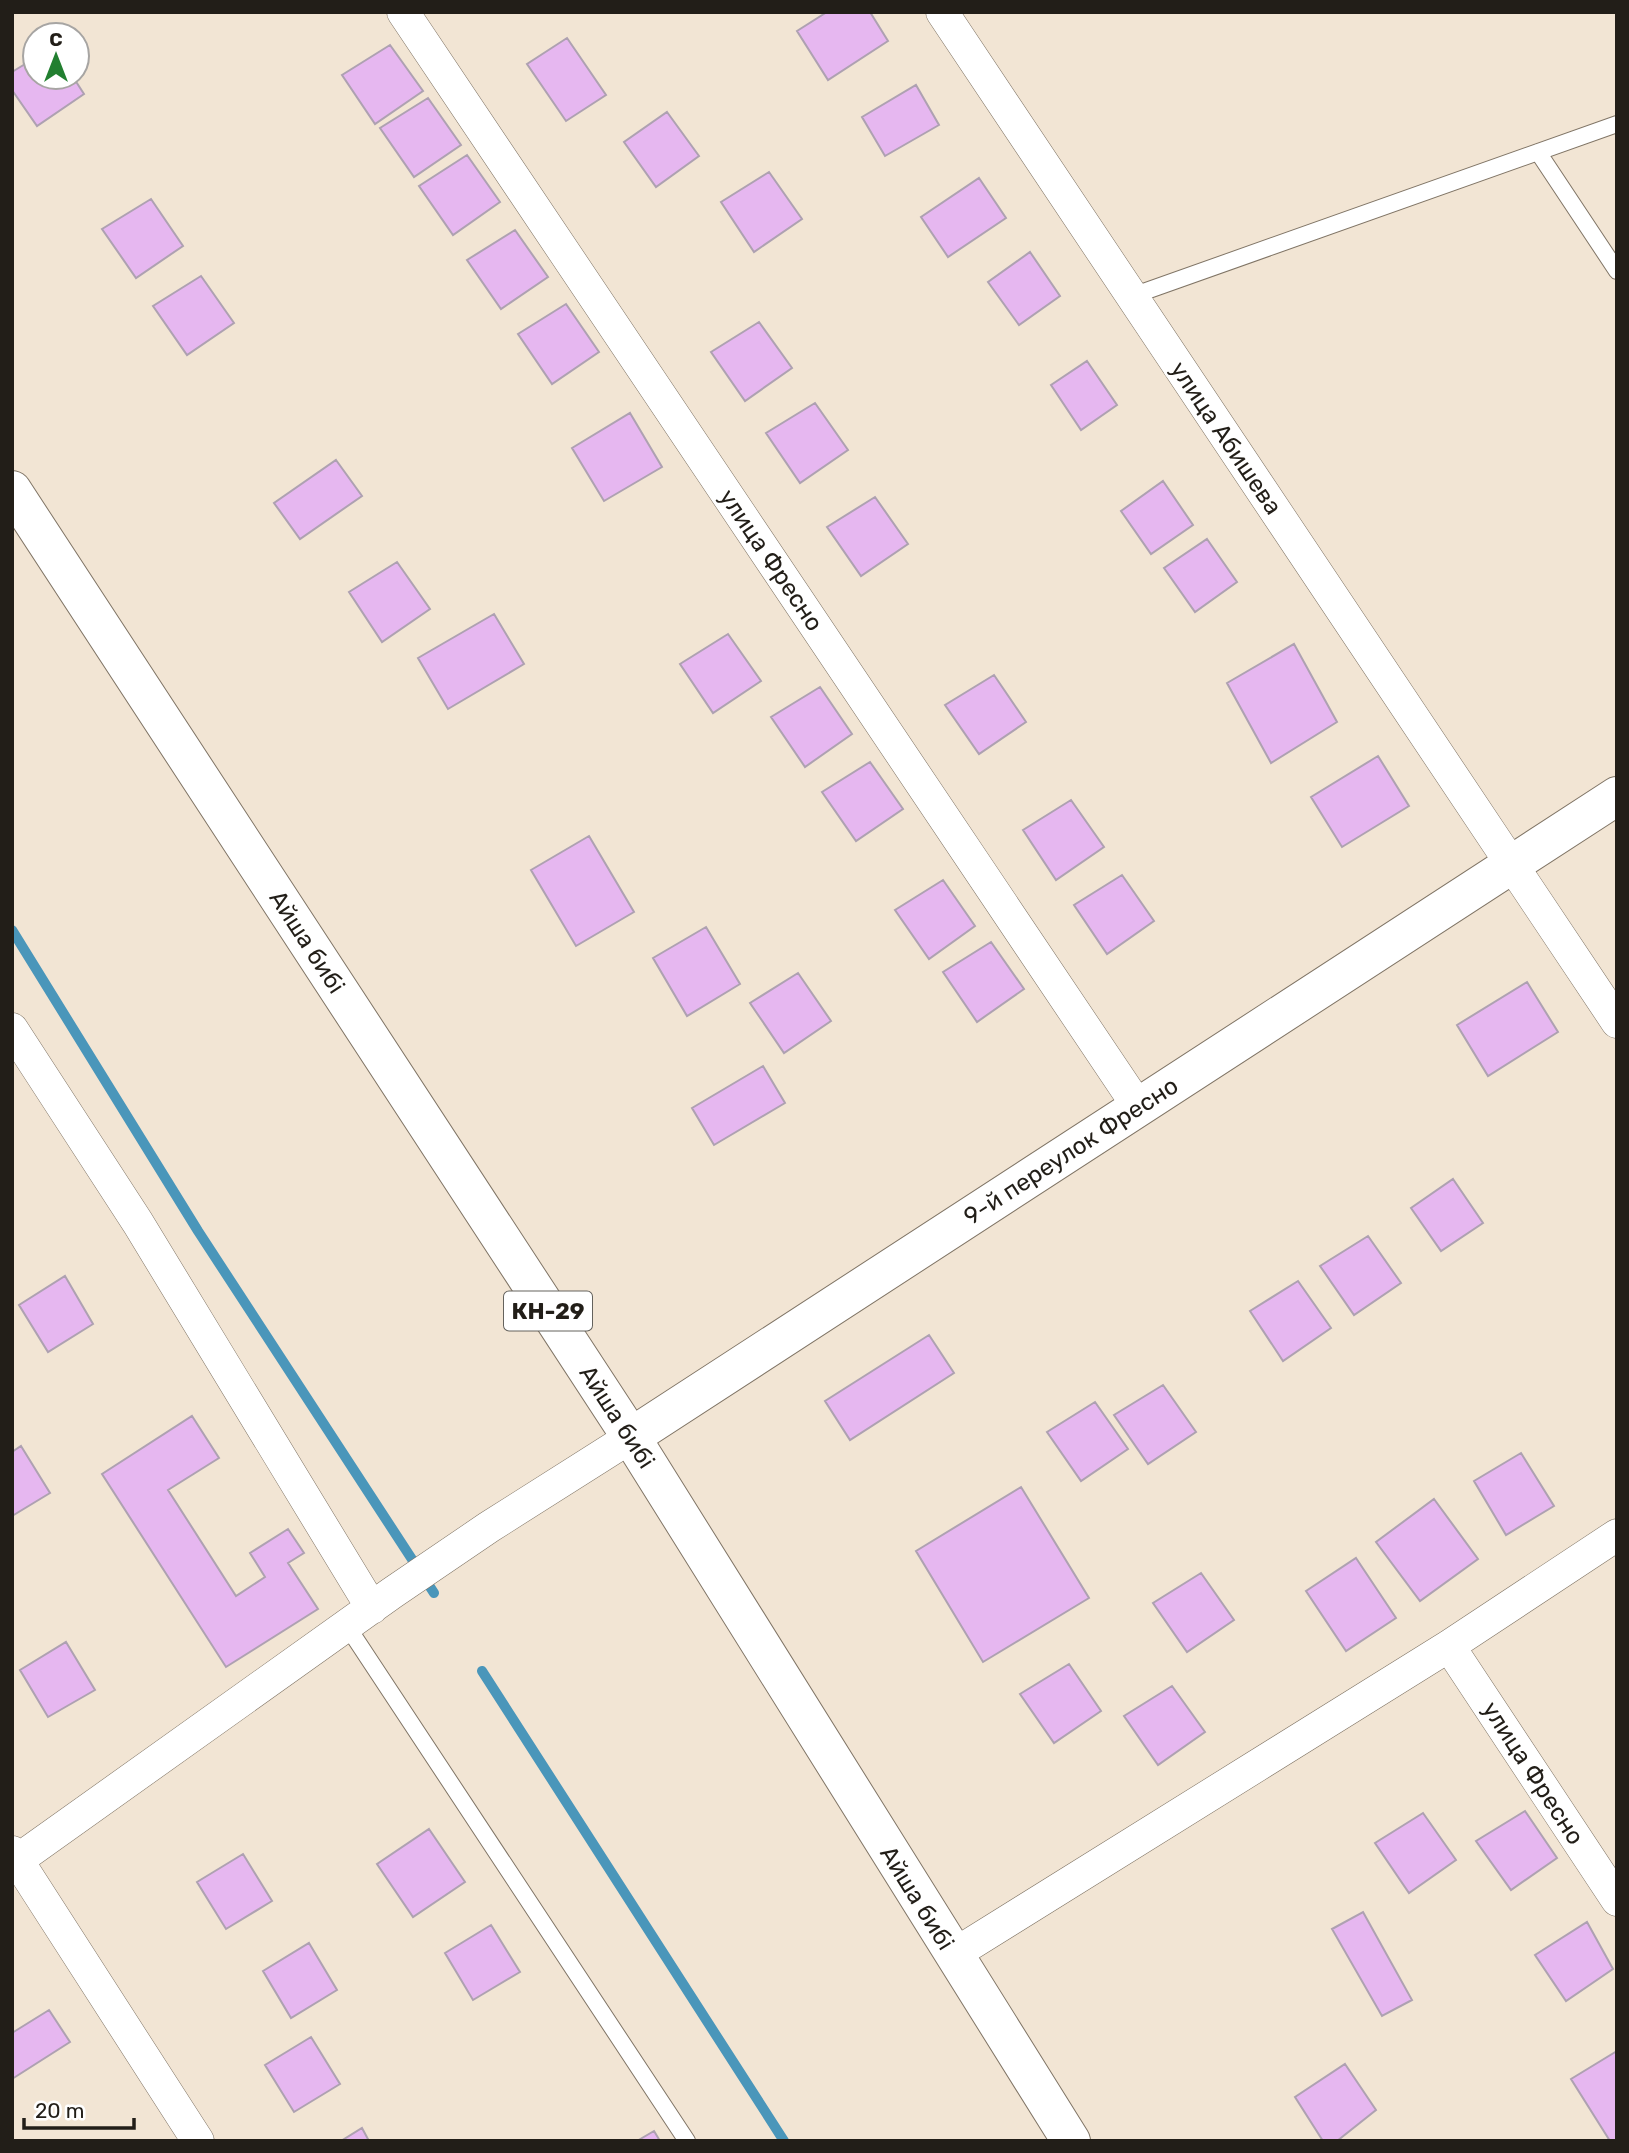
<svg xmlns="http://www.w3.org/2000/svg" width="1629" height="2153" viewBox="0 0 1629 2153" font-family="Rubik,sans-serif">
  <rect width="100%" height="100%" fill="#f2e5d4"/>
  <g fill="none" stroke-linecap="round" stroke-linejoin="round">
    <path stroke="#4a96ba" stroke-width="10" d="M12 930 198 1231 434 1593
      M482 1671 784 2141"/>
  </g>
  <path fill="#e6b7f0" stroke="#aea1b1" stroke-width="2" d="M827 12H870L888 41 828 80 797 31Z
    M567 38 606 95 566 121 527 64Z
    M390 45 423 91 375 124 342 75Z
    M35 58V77H73L84 94 37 126 12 90V72Z
    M916 85 939 125 885 156 862 117Z
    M428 98 461 145 414 177 380 128Z
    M667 112 699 156 656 187 624 142Z
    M467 155 500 202 453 235 419 186Z
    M769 172 802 219 754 252 721 202Z
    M979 178 1006 218 948 257 921 217Z
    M151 199 183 246 136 278 102 229Z
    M515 230 548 277 501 309 467 260Z
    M1030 252 1060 296 1019 325 988 282Z
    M201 276 234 323 187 355 153 306Z
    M566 304 599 352 552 384 518 334Z
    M759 322 792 368 745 401 711 352Z
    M1087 361 1117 405 1081 430 1051 385Z
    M815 403 848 450 800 483 766 433Z
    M630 413 662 467 604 501 572 448Z
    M336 460 362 496 300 539 274 503Z
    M1163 481 1193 525 1151 554 1121 511Z
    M875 497 908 544 861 576 827 527Z
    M1207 539 1237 582 1195 612 1164 568Z
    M397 562 430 609 382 642 349 592Z
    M494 614 524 664 448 709 418 658Z
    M728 634 761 681 713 713 680 664Z
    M1294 644 1337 722 1271 763 1227 683Z
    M994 675 1026 722 979 754 945 705Z
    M820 687 852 734 805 767 771 717Z
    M1378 756 1409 806 1342 847 1311 797Z
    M870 762 903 809 856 841 822 792Z
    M1071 800 1104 847 1056 880 1023 830Z
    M589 836 634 912 576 946 531 870Z
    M1122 875 1154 921 1107 954 1074 905Z
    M943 880 975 926 929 959 895 910Z
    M706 927 740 984 687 1016 653 958Z
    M991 942 1024 989 977 1022 943 972Z
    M798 973 831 1021 784 1053 750 1003Z
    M1527 982 1558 1032 1488 1076 1457 1025Z
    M763 1066 785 1103 714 1145 692 1108Z
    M1453 1179 1483 1223 1441 1251 1411 1208Z
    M1368 1236 1401 1283 1354 1315 1320 1266Z
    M65 1276 93 1324 48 1352 19 1305Z
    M1298 1281 1331 1328 1283 1361 1250 1311Z
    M929 1335 954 1373 850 1440 825 1401Z
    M1163 1385 1196 1432 1148 1464 1114 1415Z
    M1095 1402 1128 1449 1081 1481 1047 1432Z
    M192 1416 219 1458 168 1490 236 1596 265 1577 250 1553 288 1529 304 1553 288 1563 318 1609 226 1667 102 1474Z
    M21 1446 50 1493 12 1516V1452Z
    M1521 1453 1554 1506 1506 1535 1474 1481Z
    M1021 1487 1089 1598 983 1662 916 1551Z
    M1434 1499 1478 1559 1420 1601 1376 1542Z
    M1356 1558 1396 1618 1346 1651 1306 1591Z
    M1201 1573 1234 1620 1187 1652 1153 1603Z
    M66 1642 95 1690 48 1717 20 1670Z
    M1069 1664 1101 1711 1054 1743 1020 1694Z
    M1172 1686 1205 1732 1158 1765 1124 1716Z
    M1525 1811 1557 1858 1511 1890 1476 1841Z
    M1423 1813 1456 1860 1409 1893 1375 1843Z
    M429 1829 465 1882 413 1917 377 1864Z
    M243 1854 272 1901 226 1929 197 1882Z
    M1363 1912 1412 2000 1382 2016 1332 1929Z
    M1587 1922 1613 1969 1566 2001 1535 1955Z
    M491 1925 520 1972 473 2000 445 1953Z
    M309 1943 337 1990 291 2018 263 1971Z
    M49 2010 70 2042 12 2079V2033Z
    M311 2037 340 2084 294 2112 265 2065Z
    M1617 2051V2141H1610L1571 2079Z
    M1345 2064 1376 2110 1337 2141H1323L1295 2097Z
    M362 2128 369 2141H341Z
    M654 2131 660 2141H637Z"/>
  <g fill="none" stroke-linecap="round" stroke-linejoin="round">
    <g stroke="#807566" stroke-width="18">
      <path id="service" d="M1538 152 1617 271
        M1132 296 1617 124
        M347 1626 687 2141"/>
    </g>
    <g stroke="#807566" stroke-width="33">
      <path id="minor" d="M403 12 1139 1108
        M942 12 1617 1022
        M12 1029 138 1223 372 1608
        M1449 1646 1617 1900
        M12 1852 198 2141
        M12 1864 392 1593 489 1527 631 1437
        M953 1955 1449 1646 1617 1535"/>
    </g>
    <g stroke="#807566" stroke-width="40">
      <path id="tertiary" d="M631 1437 1617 796"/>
    </g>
    <g stroke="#807566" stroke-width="40">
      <path id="primary" d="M12 490 631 1437 1071 2141"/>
    </g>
    <use href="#service" stroke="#fff" stroke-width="16"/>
    <use href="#minor" stroke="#fff" stroke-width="32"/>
    <use href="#tertiary" stroke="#fff" stroke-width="38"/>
    <use href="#primary" stroke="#fff" stroke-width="38"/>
  </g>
  <g text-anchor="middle" stroke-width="5" stroke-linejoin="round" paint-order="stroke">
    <rect fill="#fff" stroke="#64625d" stroke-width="2" x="504" y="1291.5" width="88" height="39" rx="5"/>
    <g font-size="23" font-weight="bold" fill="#221e18">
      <text x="548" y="1319">КН-29</text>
    </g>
    <g font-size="24" fill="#221e18" stroke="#fff">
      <text transform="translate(1226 438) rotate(56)" y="8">улица Абишева</text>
      <text transform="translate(771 560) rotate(56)" y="8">улица Фресно</text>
      <text transform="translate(307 942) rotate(57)" y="8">Айша бибі</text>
      <text transform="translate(1071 1151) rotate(-33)" y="8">9-й переулок Фресно</text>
      <text transform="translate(617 1417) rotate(57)" y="8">Айша бибі</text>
      <text transform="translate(1533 1773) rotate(57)" y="8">улица Фресно</text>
      <text transform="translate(917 1898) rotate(58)" y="8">Айша бибі</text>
    </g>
  </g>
  <rect width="1629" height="2153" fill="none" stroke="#221e18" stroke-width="28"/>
  <g transform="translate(56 56)"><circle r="33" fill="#ffffff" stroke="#a7a5a3" stroke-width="2"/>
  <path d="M0-5L12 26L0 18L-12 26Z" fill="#227f30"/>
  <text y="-10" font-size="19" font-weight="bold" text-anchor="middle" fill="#221e18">С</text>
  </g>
  <path d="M24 2118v10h110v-10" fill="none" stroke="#221e18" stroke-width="3.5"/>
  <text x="35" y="2118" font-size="21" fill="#221e18" stroke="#ffffff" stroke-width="5" paint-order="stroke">20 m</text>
</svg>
